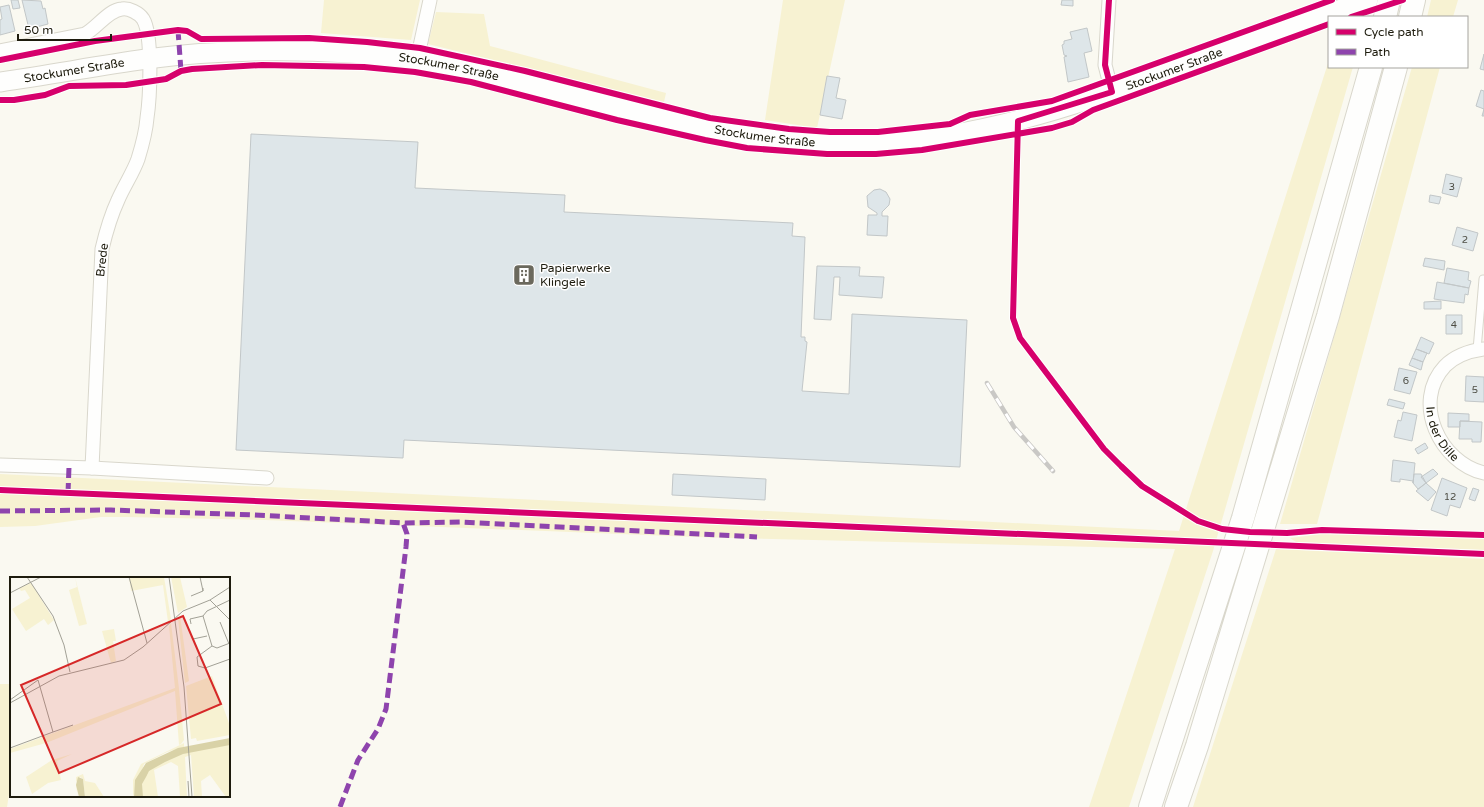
<svg xmlns="http://www.w3.org/2000/svg" width="1484" height="807" viewBox="0 0 1484 807" font-family="'Varela Round',sans-serif">
  <rect width="100%" height="100%" fill="#faf9f1"/>
  <path fill="#f7f2d2" d="M324 0H420L411 40 321 33Z
    M783 0H845L817 128 765 120Z
    M1431 0H1458L1453 17H1427Z
    M436 12 484 14 490 46 666 93 664 102 428 44Z
    M1329 60V67H1353L1213 551 1129 807H1089L1175 549 695 537 265 520 127 517H101L35 526 0 527V474L1179 531Z
    M1412 67H1440L1317 524H1280Z
    M1322 534 1484 539V550L1296 542 1290 538Z
    M1276 549 1484 559V807H1193Z
    M0 684H11V782L7 807H0Z"/>
  <path fill="#dee6e9" stroke="#c2c7c8" d="M11 0H18L20 8 13 9Z
    M22 0 41 1 43 9 45 8 48 24 29 29Z
    M1062 0H1073V6L1061 5Z
    M9 5 15 31 0 35V20L2 19 0 7Z
    M1087 28 1092 51 1084 53 1089 77 1068 82 1064 57 1067 56 1064 55 1062 45 1064 44V41L1072 39 1070 32Z
    M1484 54V70L1480 69Z
    M827 76 840 78 836 98 846 100 842 119 820 115Z
    M1481 90 1484 91V116H1482L1484 109 1476 106Z
    M251 134 418 142 415 188 565 195 564 212 793 223 792 236 805 237 801 337H805V341L807 342 802 391 849 394 852 314 967 320 960 467 404 440 403 458 236 450Z
    M1446 174 1462 178 1457 197 1442 193Z
    M880 189 886 192 890 199 889 205 882 212V216H888L887 236 867 235 868 215H877V213L868 207 867 196 874 190Z
    M1430 195 1441 197 1439 204 1429 202Z
    M1457 227 1478 233 1473 251 1452 245Z
    M1425 258 1445 261 1444 270 1423 266Z
    M817 266 860 267 859 276 884 277 882 298 839 295 840 277H834L831 320 814 319Z
    M1447 268 1469 272 1468 280 1471 281 1469 288 1444 283Z
    M1437 282 1469 288 1468 295 1465 294 1464 303 1434 299Z
    M1441 301V309H1424V302Z
    M1446 315H1462V334H1446Z
    M1421 337 1434 343 1429 354 1416 349Z
    M1416 349 1427 353 1423 362 1412 358Z
    M1412 358 1423 362 1421 370 1409 365Z
    M1399 368 1417 372 1410 394 1394 390Z
    M1466 376 1484 377V402L1465 401Z
    M1389 399 1405 403 1403 409 1387 405Z
    M1403 412 1417 415 1412 441 1394 437 1398 420 1401 421Z
    M1448 413 1469 414V421H1460V427H1448Z
    M1460 421 1482 422 1481 442H1472V439H1459Z
    M1425 443 1428 448 1418 454 1415 449Z
    M1393 460 1415 463 1413 483V481L1400 479V482L1391 481Z
    M1433 469 1438 474 1426 483 1421 477Z
    M673 474 766 479 765 500 672 495Z
    M1414 474H1421L1426 483 1418 489 1413 483Z
    M1442 478 1467 488 1460 508 1450 505 1447 516 1431 510Z
    M1426 483 1436 492 1428 501 1416 491Z
    M1473 488 1479 490 1475 501 1469 499Z"/>
  <g fill="none" stroke-linecap="round" stroke-linejoin="round">
    <g stroke="#d9d7cc" stroke-width="9">
      <path id="service" d="M1477 350 1483 279"/>
    </g>
    <g stroke="#d9d7cc" stroke-width="15">
      <g id="minor">
        <path d="M1109 0 1105 65 1112 92"/>
        <path d="M0 51 85 34C97 28 108 10 122 9 129 8 139 13 143 19 153 35 150 98 147 118 146 131 142 146 138 159 133 173 124 186 118 200 111 215 106 232 102 249L92 468 0 465"/>
        <path d="M417 60 430 0"/>
        <path id="s1" d="M1484 349C1469 351 1456 355 1445 366 1411 402 1440 463 1484 473"/>
        <path d="M92 468 267 478"/>
      </g>
    </g>
    <g stroke="#d9d7cc" stroke-width="21">
      <g id="secondary">
        <path id="s2" d="M0 82C49 75 97 66 146 59 214 50 282 49 350 53 373 55 397 56 420 60 573 87 719 150 876 143 990 138 1096 98 1202 59 1257 38 1312 19 1368 0"/>
      </g>
    </g>
    <g stroke="#d9d7cc" stroke-width="24">
      <path id="motorway" d="M1385 17 1389 0
        M1410 17 1414 0
        M1150 807 1243 518 1371 67
        M1176 807 1197 746 1328 316 1396 67"/>
    </g>
    <use href="#service" stroke="#fefefd" stroke-width="7"/>
    <use href="#minor" stroke="#fefefd" stroke-width="13"/>
    <use href="#secondary" stroke="#fefefd" stroke-width="19"/>
    <use href="#motorway" stroke="#fefefd" stroke-width="22"/>
    <g stroke="#c9c8c5" stroke-width="4.5">
      <path id="rail" d="M987 383 1014 427 1053 471"/>
    </g>
    <use href="#rail" stroke="#fff" stroke-width="3" stroke-dasharray="9" stroke-linecap="butt"/>
    <path stroke="#8e44ad" stroke-width="5" stroke-dasharray="10 5" stroke-linecap="butt" d="M178 30 181 71
      M68 493 69 467
      M0 511 111 510 254 515 406 523 460 522 757 537
      M340 807 358 760 378 729 386 709 406 547 407 534 403 523"/>
    <g stroke="#fff" stroke-width="8">
      <path id="cycleway" d="M1109 0 1105 65 1112 92 1018 121 1013 318 1020 338 1104 449 1121 466 1142 486 1198 521 1222 529 1250 532 1287 533 1322 530 1484 535
        M1351 17 1403 0
        M0 60 95 41 178 30 187 31 201 39 309 38 367 42 420 48 525 71 710 118 789 129 830 132H878L950 124 970 115 1052 101 1332 0
        M0 100H14L45 95 69 86 126 85 166 79 181 71 192 69 262 65 364 67 415 72 471 82 617 120 705 140 747 148 827 154H876L922 150 1052 128 1072 122 1093 110 1115 102 1329 24
        M0 490 1484 554"/>
    </g>
    <use href="#cycleway" stroke="#d6006c" stroke-width="6"/>
  </g>
  <defs>
    <g id="building-square" transform="scale(1.15)"><rect x="-9" y="-9" width="18" height="18" rx="4" fill="#6b695d" stroke="#fff"/><path d="M-4-6H4V6H1V3H-1V6H-4ZM-2.5-4.3h1.7v1.8h-1.7ZM.8-4.3h1.7v1.8H.8ZM-2.5-1h1.7V.8h-1.7ZM.8-1h1.7V.8H.8Z" fill="#fff"/></g>
  </defs>
  <g fill-rule="evenodd">
    <use href="#building-square" x="524" y="275"/>
  </g>
  <g text-anchor="middle" stroke-width="3" stroke-linejoin="round" paint-order="stroke">
    <g font-size="10" fill="#4e4e45">
      <text x="1452" y="190">3</text>
      <text x="1465" y="243">2</text>
      <text x="1454" y="328">4</text>
      <text x="1406" y="384">6</text>
      <text x="1475" y="393">5</text>
      <text x="1450" y="500">12</text>
    </g>
    <g font-size="12" fill="#1e1c0e" stroke="#fff">
      <text dy="4" stroke="none"><textPath href="#s2" startOffset="452">Stockumer Straße</textPath></text>
      <text dy="4" stroke="none"><textPath href="#s2" startOffset="1196">Stockumer Straße</textPath></text>
      <text dy="4" stroke="none"><textPath href="#s2" startOffset="75">Stockumer Straße</textPath></text>
      <text dy="4" stroke="none"><textPath href="#s2" startOffset="776">Stockumer Straße</textPath></text>
      <text transform="translate(102 260) rotate(-83)" y="4">Brede</text>
      <text dy="4" stroke="none"><textPath href="#s1" startOffset="118">In der Dille</textPath></text>
    </g>
    <g font-size="12" fill="#1e1c0e" stroke="#fff" text-anchor="start">
      <text x="540" y="272">Papierwerke<tspan x="540" dy="14">Klingele</tspan></text>
    </g>
  </g>
  <g transform="translate(10 577)">
    <rect width="220" height="220" fill="#faf9f1"/>
    <path d="M65 0 77 47 69 49 59 13 67 10ZM119 0H154L161 42 158 45 153 8 121 14ZM161 0H170L177 30 168 36ZM21 6 44 43 38 48 34 42 16 54 2 32 20 21 15 13 11 14 9 11ZM170 38 179 104 175 106 168 41ZM161 46 169 112 174 163 171 167 169 168 165 114 36 166 0 176V172L165 111 159 49ZM104 52 106 64H103L106 84 101 86 92 54ZM202 99 220 149V158L187 164 186 161 181 162 176 109ZM220 164V220H216L200 198 191 204 192 220H184L181 178 175 180 177 220H170L168 189 161 185 144 193 148 220H129V201L155 180ZM174 166V170L157 175 134 187 123 220V203L131 187ZM62 177 47 184 51 203 38 206 22 217 16 200 42 183ZM73 197 75 204 85 206 94 220H75L73 202 70 200 66 205 68 220 66 209V200Z" fill="#f7f2d2"/>
    <path d="M220 161V168L173 177 155 185 139 194 136 200 132 207 133 220H124L125 203 136 186 168 171ZM68 200 73 202 75 220H69L66 208Z" fill="#d9d2a7"/>
    <path fill="none" stroke="#a2a196" stroke-width="1" d="M17 0 43 39 54 68 60 95M119 0 137 66M159 0 174 110 182 220M190 0 193 14V11M0 16 31 0M181 19 193 14M200 23 220 43M220 23 197 34 193 39 202 69 207 71 220 66M210 45 219 67M181 47 180 42 193 39M183 62 197 59M202 69 187 80 188 89 195 91 220 82M0 123 28 103 43 155 0 171M0 126 49 99 114 83 133 70 173 34 200 23 220 10M43 155 63 148M178 204 179 220"/>
    <path fill="#d62828" fill-opacity="0.15" stroke="#d62828" stroke-width="2" d="M173 39 211 127 49 196 11 108Z"/>
    <rect width="220" height="220" fill="none" stroke="#1e1c0e" stroke-width="2"/>
  </g>
  <rect x="1328" y="16" width="140" height="52" fill="#ffffff" stroke="#a5a49f"/>
  <rect x="1336" y="29" width="20" height="6" fill="#d6006c" stroke="#a5a49f"/>
  <text x="1364" y="36" font-size="12" fill="#1e1c0e">Cycle path</text>
  <rect x="1336" y="49" width="20" height="6" fill="#8e44ad" stroke="#a5a49f"/>
  <text x="1364" y="56" font-size="12" fill="#1e1c0e">Path</text>
  <path d="M18 34v6h93v-6" fill="none" stroke="#1e1c0e" stroke-width="2"/>
  <text x="24" y="34" font-size="12" fill="#1e1c0e" stroke="#ffffff" stroke-width="3" paint-order="stroke">50 m</text>
</svg>
